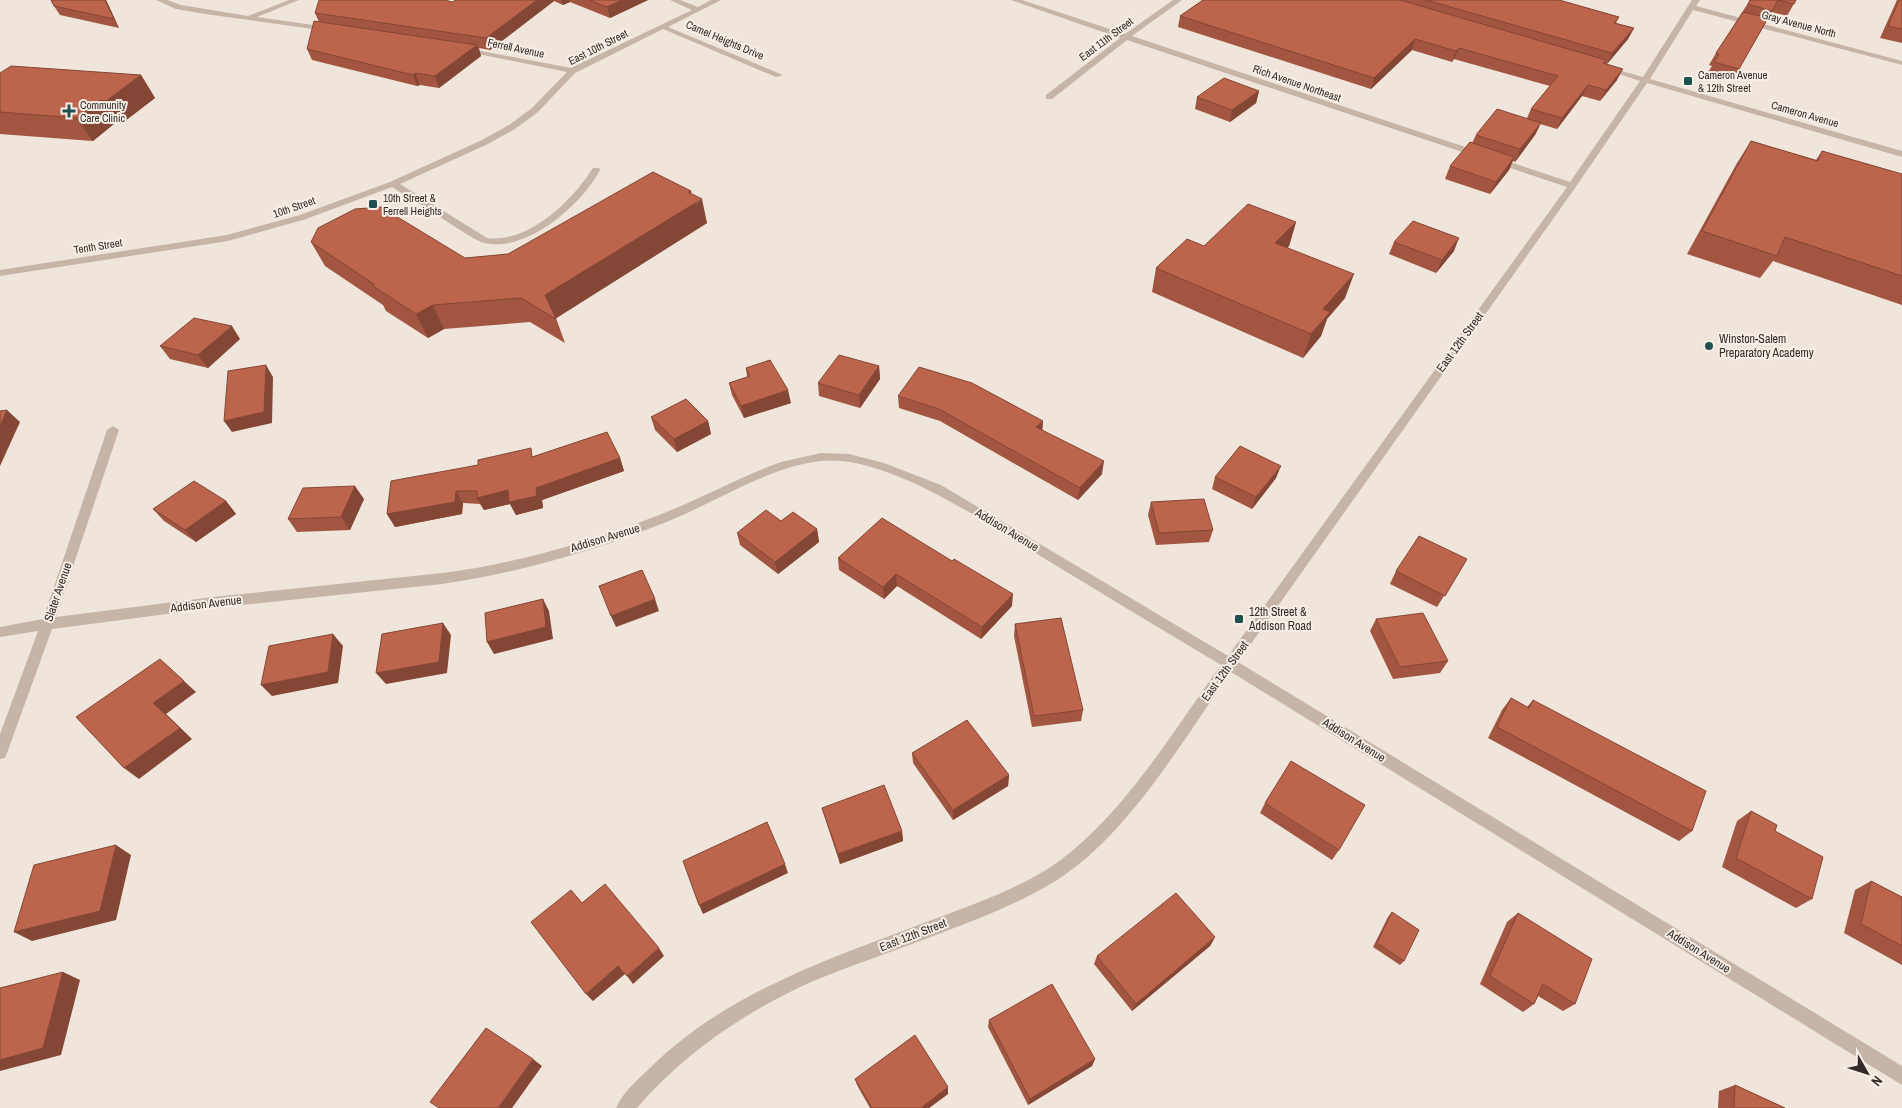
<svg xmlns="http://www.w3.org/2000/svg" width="1902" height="1108" viewBox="0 0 1902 1108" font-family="'Archivo Narrow',sans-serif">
  <rect width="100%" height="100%" fill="#efe5da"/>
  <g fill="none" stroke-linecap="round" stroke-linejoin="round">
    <path fill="#c6b5a7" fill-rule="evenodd" d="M156 0H167L181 5 248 16 289 0H299L257 17 327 27 331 29 327 31 205 14 176 9Z
      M670 0H680L698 7 711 0H721L668 27 783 75 776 77 663 29 575 73 538 112 515 129 488 144 400 184 487 238C528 244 573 200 593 168H599L600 170C582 205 526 253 484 243 475 240 465 233 457 228 436 214 414 201 392 187L306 219 228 241 0 276V270L227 235 300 215 390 182 482 140 509 125 532 108 567 72 463 51 459 49 460 47 571 68 692 10Z
      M1011 0H1022L1125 34 1173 0H1182L1132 36 1570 182 1640 81 1600 68 1604 66 1643 77 1692 0H1700L1696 6 1902 61V65L1693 10 1650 79 1902 151V157L1647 83 1575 188 1238 662 1902 1066V1085L1231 672C1183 740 1128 835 1057 880 1017 905 972 921 928 938 889 953 849 966 811 982 745 1012 684 1053 637 1108H616C623 1091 641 1077 654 1064 730 991 832 958 929 921 968 906 1010 892 1046 870 1118 824 1171 734 1221 665 1166 632 1111 599 1055 565 996 530 890 453 820 461 766 468 718 501 669 521 597 550 519 573 442 584L213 608 52 629 7 753 5 758 0 759V734L38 631 0 637V627L43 619 107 430 113 426 119 430 56 617 213 597 442 573C515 564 590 542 659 515 701 499 739 477 781 462L821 453 849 454 884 463 941 485 1228 656 1567 187 1127 40 1052 99H1046V95L1120 38Z"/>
  </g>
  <path fill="#a25641" d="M51 0H106L119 28 60 15 54 6Z
    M455 0H648L610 18 570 2 563 5 554 1 490 50 479 48 481 56 439 88 420 85 417 86 312 60 307 49 319 22 315 13 453 2Z
    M1203 0H1559L1619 17 1616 23 1634 28 1628 39 1607 64 1617 80 1600 101 1582 96 1557 129 1540 124 1535 135 1515 162 1513 161 1509 170 1490 194 1445 179 1450 166 1472 143 1476 135 1527 118 1531 109 1550 86 1454 59 1452 62 1412 50 1371 89 1178 27 1180 16Z
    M1750 0H1796L1787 16 1772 12 1732 81 1707 74 1712 66 1709 65 1716 53Z
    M1897 0H1902V43L1880 38Z
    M0 73 141 75 155 98 121 124 115 123 93 141 0 134Z
    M1259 91 1256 103 1230 122 1195 109 1197 97Z
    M1751 141 1816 160 1822 151 1902 174V305L1773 261 1760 278 1687 254 1737 163Z
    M691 191V194L707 223 556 318 565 343 530 322 444 329 428 338 386 311 383 305 325 266 311 242 465 258 508 254Z
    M1296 222 1289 246 1287 248 1345 298 1327 319 1321 336 1303 358 1152 292 1156 268 1204 246Z
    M1394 242 1454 251 1436 273 1389 254Z
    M240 339 208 368 170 359 160 346Z
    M879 366 880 379 860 408 819 396 818 383Z
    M746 368 791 403 744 418 732 395 729 383 747 377Z
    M898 396 1043 421 1042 430 1102 474 1078 500 940 421 899 408Z
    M651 417 708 421 711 434 677 452 655 430Z
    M535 456 620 458 624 471 542 500 543 508 516 515 510 504 484 510 480 504 463 503 462 514 395 527 387 514Z
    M1215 477 1276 478 1252 509 1212 489Z
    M364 499 350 530 297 532 288 519Z
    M226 501 236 514 196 542 164 521 153 509Z
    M1151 502 1213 530 1209 542 1156 545 1148 515Z
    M781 521 817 529 819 542 778 574 740 545 737 533Z
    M838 558 1012 606 981 639 897 586 884 599 839 570Z
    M1467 559 1437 607 1390 584 1396 571Z
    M1376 619 1448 661 1440 673 1393 679 1370 631Z
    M1015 624 1083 710 1081 721 1032 727 1014 636Z
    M1511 698 1527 707 1533 700 1692 831 1679 841 1488 738 1502 710Z
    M912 753 1009 775 1008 786 953 820 913 763Z
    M1265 803 1339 850 1332 860 1260 813Z
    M822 808 902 831 903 841 840 864 825 818Z
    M1751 811 1812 899 1796 908 1722 867 1737 821Z
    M1871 881 1902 897V965L1844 933 1855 890Z
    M1392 912 1404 961 1400 965 1373 947 1388 917Z
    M1518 913 1575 1004 1563 1011 1538 996 1534 1004 1523 1012 1480 984 1507 922Z
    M1215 937 1210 946 1132 1011 1094 964 1097 956Z
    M989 1020 1095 1059 1092 1066 1028 1105 988 1027Z
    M855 1079 948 1094 929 1108H870L857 1085Z
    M1735 1085 1785 1108H1718L1719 1091Z"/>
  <path fill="#844635" d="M105 0H106L119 28 114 19Z
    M537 0H554V1L490 50 486 38Z
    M561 0H569L570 2 563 5Z
    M622 0H648L610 18 607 7Z
    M1634 28 1628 39 1607 64 1612 53Z
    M1415 39 1412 50 1371 89 1374 78Z
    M477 45 481 56 439 88 435 76Z
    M1459 48 1454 59 1452 62 1456 51Z
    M1623 69 1617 80 1600 101 1606 90Z
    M415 73 420 85 417 86 413 75Z
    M141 75 155 98 121 124 106 101Z
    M1588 85 1582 96 1557 129 1562 118Z
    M1259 91 1256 103 1230 122 1232 110Z
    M100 100 115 123 93 141 77 118Z
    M1541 123 1535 135 1515 162 1520 149Z
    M1514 157 1509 170 1490 194 1496 182Z
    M691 191 694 205 702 199 707 223 555 319 545 295Z
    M1296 222 1289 246 1268 267 1275 243Z
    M1459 238 1454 251 1436 273 1442 260Z
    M1354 274 1345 298 1327 319 1321 336 1303 358 1311 334 1323 309Z
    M433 305 444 329 428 338 416 314Z
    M232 326 240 339 208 368 198 355Z
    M266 365 273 377 272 423 232 432 224 421Z
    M879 366 880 379 860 408 859 395Z
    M788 390 791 403 744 418 741 406Z
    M7 410 20 422 0 466V426Z
    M708 421 711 434 677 452 674 439Z
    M1043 421 1042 434 1036 427Z
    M620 458 624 471 542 500 543 508 516 515 510 504 484 510 477 498 508 490Z
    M1104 461 1102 474 1078 500 1080 488Z
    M1281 466 1276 478 1252 509 1256 497Z
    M355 486 364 499 350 530 341 517Z
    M456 491 463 503 462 514 395 527 387 514Z
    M226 501 236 514 196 542 185 530Z
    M817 529 819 542 778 574 775 562Z
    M896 574 897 586 884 599 883 587Z
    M1013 594 1012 606 981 639 982 627Z
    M543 599 549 611 553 639 494 654 487 642Z
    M655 599 659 611 616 627 611 616Z
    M443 623 451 635 447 673 386 684 376 673Z
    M333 634 343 646 338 683 272 696 261 685Z
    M184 681 196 692 166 714 192 739 139 779 124 768 153 703Z
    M1009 775 1008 786 953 820V810Z
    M902 831 903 841 840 864 838 854Z
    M116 845 131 855 116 920 32 941 14 932Z
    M785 864 788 873 703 914 699 905Z
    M1215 937 1210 946 1132 1011 1136 1004Z
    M659 948 664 956 633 984 627 976Z
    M618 966 625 974 593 1001 586 994Z
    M63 972 80 980 61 1055 0 1071V1060Z
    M533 1059 542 1066 512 1108H498Z
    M1095 1059 1092 1066 1028 1105 1030 1099Z
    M948 1087V1094L929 1108H921Z"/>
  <path fill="#bc644c" stroke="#844635" d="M51 0H105L114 19 54 6Z
    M319 0H444L453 2 455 0H537L486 38 315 13Z
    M589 0H622L607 7Z
    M1203 0H1400L1606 60 1603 63 1623 69 1606 90 1588 85 1562 118 1531 109 1558 76 1459 48 1456 51 1415 39 1374 78 1180 16Z
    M1426 0H1559L1619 17 1614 23 1634 28 1612 53Z
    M1750 0H1796L1794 4 1778 0 1772 11 1748 4Z
    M1899 0H1902V29L1888 26Z
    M1743 12 1768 18 1739 69 1714 62 1719 54 1716 53Z
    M314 21 477 45 435 76 415 73 413 75 307 49Z
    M11 66 141 75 106 101 100 100 77 118 0 112V73Z
    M1224 78 1259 91 1232 110 1197 97Z
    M1497 109 1541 123 1520 149 1476 135Z
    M1751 141 1818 161 1822 151 1902 174V276L1785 237 1777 256 1702 231Z
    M1470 142 1514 157 1496 182 1450 166Z
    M653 172 691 191 688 192 702 199 545 295 556 319 521 298 433 305 416 314 373 286 374 284 311 242 318 228 355 209 381 207 465 258 508 254Z
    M1248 204 1296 222 1275 243 1354 274 1323 309 1330 312 1311 334 1156 268 1187 239 1204 246Z
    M1413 221 1459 238 1442 260 1394 242Z
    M194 318 232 326 198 355 160 346Z
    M839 355 879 366 859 395 818 383Z
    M770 360 788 390 741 406 729 383 750 376 746 368Z
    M266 365 264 412 224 421 228 371Z
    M919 367 972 383 1043 421 1036 427 1104 461 1080 488 939 409 898 396Z
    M686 399 708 421 674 439 651 417Z
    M7 410 0 426V411Z
    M607 432 620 458 536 488 537 496 509 502 508 490 477 498V491H456L455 502 387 514 391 481 478 465V460L531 448 532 457Z
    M1240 446 1281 466 1256 497 1215 477Z
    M194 481 226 501 185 530 153 509Z
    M355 486 341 517 288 519 303 488Z
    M1204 499 1213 530 1159 533 1151 502Z
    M766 510 781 521 793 512 817 529 775 562 737 533Z
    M882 518 952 561 954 559 1013 594 982 627 896 574 883 587 838 558Z
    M1419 536 1467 559 1445 596 1396 571Z
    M642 570 655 599 611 616 599 586Z
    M543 599 546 627 487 642 485 613Z
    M1423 613 1448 661 1400 667 1376 619Z
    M1061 618 1083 710 1034 716 1015 624Z
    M443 623 439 662 376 673 382 634Z
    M333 634 328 672 261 685 269 646Z
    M160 659 184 681 153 703 180 728 124 768 76 717Z
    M1511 698 1529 708 1533 700 1706 791 1692 831 1497 727Z
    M967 720 1009 775 953 810 912 753Z
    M1291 761 1365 805 1339 850 1265 803Z
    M884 785 902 831 838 854 822 808Z
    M1751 811 1777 825 1775 831 1823 857 1812 899 1736 858Z
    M767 822 785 864 699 905 683 861Z
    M116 845 100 911 14 932 34 865Z
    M1871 881 1902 897V946L1861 924Z
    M605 884 659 948 627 976 618 966 586 994 531 922 571 890 582 903Z
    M1176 893 1215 937 1136 1004 1097 956Z
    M1392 912 1419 930 1404 961 1377 943Z
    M1518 913 1592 959 1575 1004 1543 984 1534 1004 1490 976Z
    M63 972 43 1048 0 1060V988Z
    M1052 984 1095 1059 1030 1099 989 1020Z
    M486 1028 533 1059 498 1108H439L430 1102Z
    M915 1035 948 1087 921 1108H872L855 1079Z
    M1735 1085 1785 1108H1734Z"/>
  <g fill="#204f51" stroke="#f7efe6" stroke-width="2">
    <rect x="1683" y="76" width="10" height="10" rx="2.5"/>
    <path d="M66.5 103.5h5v5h5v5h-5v5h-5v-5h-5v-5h5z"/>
    <rect x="368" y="199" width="10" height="10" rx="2.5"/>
    <circle cx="1709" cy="346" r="5"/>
    <rect x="1234" y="614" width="10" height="10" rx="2.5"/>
  </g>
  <g text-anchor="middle" stroke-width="4" stroke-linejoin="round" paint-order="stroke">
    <g font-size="11" fill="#332b27" stroke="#f7efe6">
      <text transform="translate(1799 24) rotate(15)" y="4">Gray Avenue North</text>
      <text transform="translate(1106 39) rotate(-37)" y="4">East 11th Street</text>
      <text transform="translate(725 40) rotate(23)" y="4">Camel Heights Drive</text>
      <text transform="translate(598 47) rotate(-27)" y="4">East 10th Street</text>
      <text transform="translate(516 48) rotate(12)" y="4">Ferrell Avenue</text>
      <text transform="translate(1297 83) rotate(19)" y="4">Rich Avenue Northeast</text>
      <text transform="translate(1805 114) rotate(16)" y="4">Cameron Avenue</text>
      <text transform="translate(294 207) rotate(-19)" y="4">10th Street</text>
      <text transform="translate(98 246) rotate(-9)" y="4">Tenth Street</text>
    </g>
    <g font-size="11" fill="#332b27" stroke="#f7efe6" text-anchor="start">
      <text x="1698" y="79">Cameron Avenue<tspan x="1698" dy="13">&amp; 12th Street</tspan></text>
      <text x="80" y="109">Community<tspan x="80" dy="13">Care Clinic</tspan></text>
      <text x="383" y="202">10th Street &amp;<tspan x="383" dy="13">Ferrell Heights</tspan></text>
    </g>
    <g font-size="12" fill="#332b27" stroke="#f7efe6" text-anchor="start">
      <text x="1719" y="343">Winston-Salem<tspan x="1719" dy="14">Preparatory Academy</tspan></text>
      <text x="1249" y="616">12th Street &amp;<tspan x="1249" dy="14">Addison Road</tspan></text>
    </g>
    <g font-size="12" fill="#332b27" stroke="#f7efe6">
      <text transform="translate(1460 342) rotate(-54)" y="4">East 12th Street</text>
      <text transform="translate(1007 530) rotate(31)" y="4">Addison Avenue</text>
      <text transform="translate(605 538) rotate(-17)" y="4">Addison Avenue</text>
      <text transform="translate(58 592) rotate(-71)" y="4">Slater Avenue</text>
      <text transform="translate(206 604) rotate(-7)" y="4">Addison Avenue</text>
      <text transform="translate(1225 671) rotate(-54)" y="4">East 12th Street</text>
      <text transform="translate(1354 740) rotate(32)" y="4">Addison Avenue</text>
      <text transform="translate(913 935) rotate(-21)" y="4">East 12th Street</text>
      <text transform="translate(1699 951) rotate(32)" y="4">Addison Avenue</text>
    </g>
  </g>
  <g transform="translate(1867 1073) rotate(129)" stroke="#f7efe6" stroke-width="4" paint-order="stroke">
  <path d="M0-4L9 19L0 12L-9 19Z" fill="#332b27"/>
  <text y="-8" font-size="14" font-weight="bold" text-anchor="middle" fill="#332b27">N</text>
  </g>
</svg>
